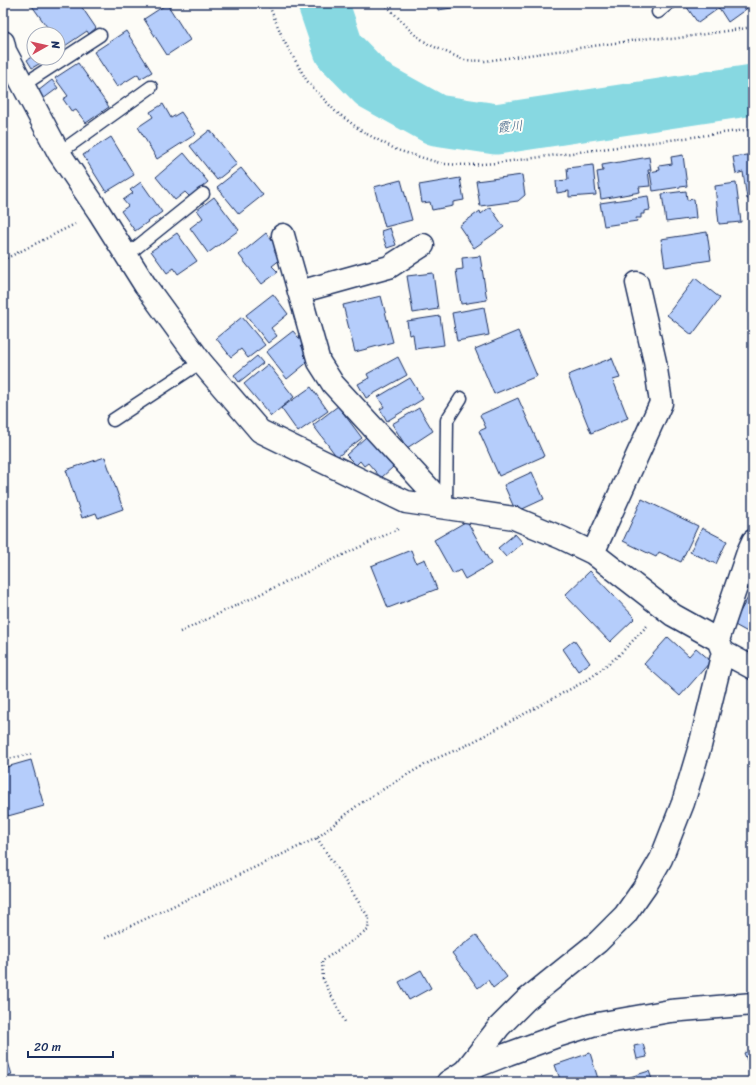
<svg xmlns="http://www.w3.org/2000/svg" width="756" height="1085" viewBox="0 0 756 1085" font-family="Sriracha,'Klee One',sans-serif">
  <rect width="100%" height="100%" fill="#fdfcf7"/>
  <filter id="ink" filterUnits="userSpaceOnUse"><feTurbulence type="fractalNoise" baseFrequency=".025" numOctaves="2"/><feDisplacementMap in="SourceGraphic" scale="8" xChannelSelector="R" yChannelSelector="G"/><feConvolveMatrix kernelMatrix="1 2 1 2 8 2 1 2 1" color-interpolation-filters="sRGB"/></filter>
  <g filter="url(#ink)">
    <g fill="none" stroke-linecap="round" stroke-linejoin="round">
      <path stroke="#87d8e1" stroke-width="51" d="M323 3 339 50 373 85 436 120 496 129 753 90"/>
    </g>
    <path fill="#b5cdfb" stroke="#1b2f5e" d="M30 3H79L96 28 89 34 87 31 62 48 58 43V34H52Z
      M437 3H466V6L438 10Z
      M684 3H747L749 7 728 22 719 8 698 23Z
      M167 4 190 40 167 55 144 19Z
      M126 31 152 72 140 79 138 74 117 87 94 52Z
      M34 55V58H49L32 68 27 60Z
      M78 63 109 107 86 123 76 110 72 112 63 99 68 96 55 78Z
      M52 80 58 88 43 99 38 91Z
      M163 104 171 118 181 112 196 134 157 159 138 127 153 117 150 112Z
      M210 130 237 164 217 180 190 146Z
      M111 137 134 175 106 192 83 155Z
      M184 153 208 182 190 197 185 192 175 200 156 177Z
      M753 154V198L747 199 743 172 736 174 733 157Z
      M683 155 687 186 653 191 650 172 660 170 659 166 672 164 671 157Z
      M649 157 651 170H648L650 186 639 187 640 192 601 199 597 172 603 171 602 165Z
      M593 165 596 195 569 197V191L557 193 556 181 568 180 567 168Z
      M241 168 263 195 239 214 217 187Z
      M522 175 525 195 518 201 480 206 476 181Z
      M460 178 464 200 453 202V206L432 210 430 202 422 203 419 185Z
      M401 180 412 220 385 227 374 187Z
      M141 182 162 212 135 231 121 211 128 206 123 200 133 193 130 190Z
      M736 183 741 222 719 224 715 186Z
      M686 191 687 200 694 199 696 218 666 222 662 194Z
      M648 196 650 210 644 211V214H641V218H636L637 221 604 226 600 203Z
      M214 197 239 230 208 253 190 228 203 218 197 210Z
      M490 207 504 227 474 248 459 226 480 211 481 214Z
      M390 228 396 245 387 248 381 231Z
      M707 232 711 260 665 267 661 239Z
      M177 233 197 261 178 274 174 268 167 273 151 251Z
      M266 233 277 247 274 250 281 259 272 266 278 272 262 284 239 255Z
      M480 256 487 300 461 304 456 270 463 269 462 258Z
      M433 273 438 309 413 313 407 276Z
      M695 278 720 298 692 335 667 315Z
      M273 294 288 314 271 328 277 336 268 343 246 315Z
      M381 296 393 342 355 352 343 305Z
      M484 307 489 335 457 341 452 313Z
      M440 316 444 345 415 349 413 334 409 335 407 321Z
      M242 317 265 345 248 358 241 349 231 357 216 338Z
      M293 331 303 343 301 345 306 352 303 355 309 361 287 379 266 352Z
      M518 331 537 376 494 394 475 349Z
      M257 356 263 363 239 382 234 375Z
      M398 357 407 375 366 398 358 384 369 378 367 374Z
      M612 358 620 378 613 380 628 418 591 433 568 375Z
      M268 364 294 397 271 416 244 384Z
      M410 378 423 399 387 421 380 409 384 407 378 397Z
      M311 387 328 411 298 432 281 408Z
      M518 398 544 456 499 476 479 431 486 428 480 415Z
      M338 406 362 438 337 457 313 425Z
      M419 408 433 431 407 448 392 424Z
      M366 437 393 467 381 478 368 463 364 466 360 461 356 465 346 455Z
      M105 457 123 509 98 518 96 513 82 518 66 470Z
      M532 472 544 499 516 512 504 485Z
      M642 499 698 526 681 562 659 552 656 557 623 541Z
      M467 521 491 564 465 579 460 570 453 574 434 540Z
      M702 528 727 541 716 564 690 552Z
      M515 534 523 543 506 557 498 548Z
      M411 550 416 563 425 559 437 589 388 608 371 566Z
      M590 571 635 618 610 642 565 595Z
      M753 589V635L733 624Z
      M668 637 689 656 696 648 711 661 680 696 644 664Z
      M574 640 590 663 578 671 563 649Z
      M31 760 44 806 8 816 3 798V768Z
      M476 935 507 977 493 988 488 980 478 988 452 953Z
      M421 970 431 988 409 1000 399 982Z
      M643 1044 647 1057 637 1059 634 1046Z
      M3 1045 12 1075 3 1078Z
      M753 1049V1074L744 1053Z
      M590 1053 599 1082H561L555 1065Z
      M649 1071 653 1082H614Z"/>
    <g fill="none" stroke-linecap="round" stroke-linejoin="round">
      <g stroke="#1b2f5e" stroke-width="15">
        <path id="service" d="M658 12 669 3
          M23 85 100 35
          M59 153 151 87
          M127 255 203 194
          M113 420 201 362
          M446 507 447 420 461 398"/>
      </g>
      <g stroke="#1b2f5e" stroke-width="25">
        <path id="minor" d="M3 42 5 51 59 153 99 212 145 285 201 362 260 431 406 502 514 518 562 538 593 553 673 615 718 640
          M283 235 319 362 333 384 446 507
          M299 292 389 267 423 245
          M593 553 661 403 655 362 637 283
          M723 652 753 668
          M465 1071 499 1027 526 1000 598 942 625 915 646 885 661 859 683 803 700 746 723 652 718 640 748 552 753 541"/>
      </g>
      <g stroke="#1b2f5e" stroke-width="25">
        <path id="tertiary" d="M448 1082 465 1071 508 1054 560 1035 592 1025 670 1011 753 1004"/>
      </g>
      <path stroke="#1b2f5e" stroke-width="2.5" stroke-dasharray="1 3" stroke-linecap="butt" d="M268 3 284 41 307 81 335 111 363 132 397 150 443 164 469 165 496 163 753 129
        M384 3 413 33 428 44 464 60 485 61 651 38 672 39 753 27
        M3 260 75 224
        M180 632 400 528
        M3 760 31 754
        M317 838 369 918 368 930 322 961 323 979 346 1024
        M105 938 317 838 358 805 403 777 435 759 465 746 589 679 618 656 647 626"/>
      <use href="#service" stroke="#fdfcf7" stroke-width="12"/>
      <use href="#minor" stroke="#fdfcf7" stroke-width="22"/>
      <use href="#tertiary" stroke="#fdfcf7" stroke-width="22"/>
    </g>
  </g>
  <g text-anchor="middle" stroke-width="4" stroke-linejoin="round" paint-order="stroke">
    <g font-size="13" font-style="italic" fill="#36597f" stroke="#fdfcf7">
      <text transform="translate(510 126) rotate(-6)" y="5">霞川</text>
    </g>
  </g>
  <rect width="756" height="1085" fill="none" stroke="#fdfcf7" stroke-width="16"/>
  <rect x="8" y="8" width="740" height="1069" fill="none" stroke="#1b2f5e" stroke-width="1.5" filter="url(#ink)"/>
  <g transform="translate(46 46) rotate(82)"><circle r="19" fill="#fdfcf7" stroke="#a3aaba"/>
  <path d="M0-3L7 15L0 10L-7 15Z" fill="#d1495b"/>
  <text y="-6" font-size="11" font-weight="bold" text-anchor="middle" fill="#1b2f5e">N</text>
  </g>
  <path d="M28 1051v6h85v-6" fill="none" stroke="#1b2f5e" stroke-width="2"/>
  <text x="34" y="1051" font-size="12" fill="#1b2f5e" stroke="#fdfcf7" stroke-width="3" paint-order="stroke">20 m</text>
</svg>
